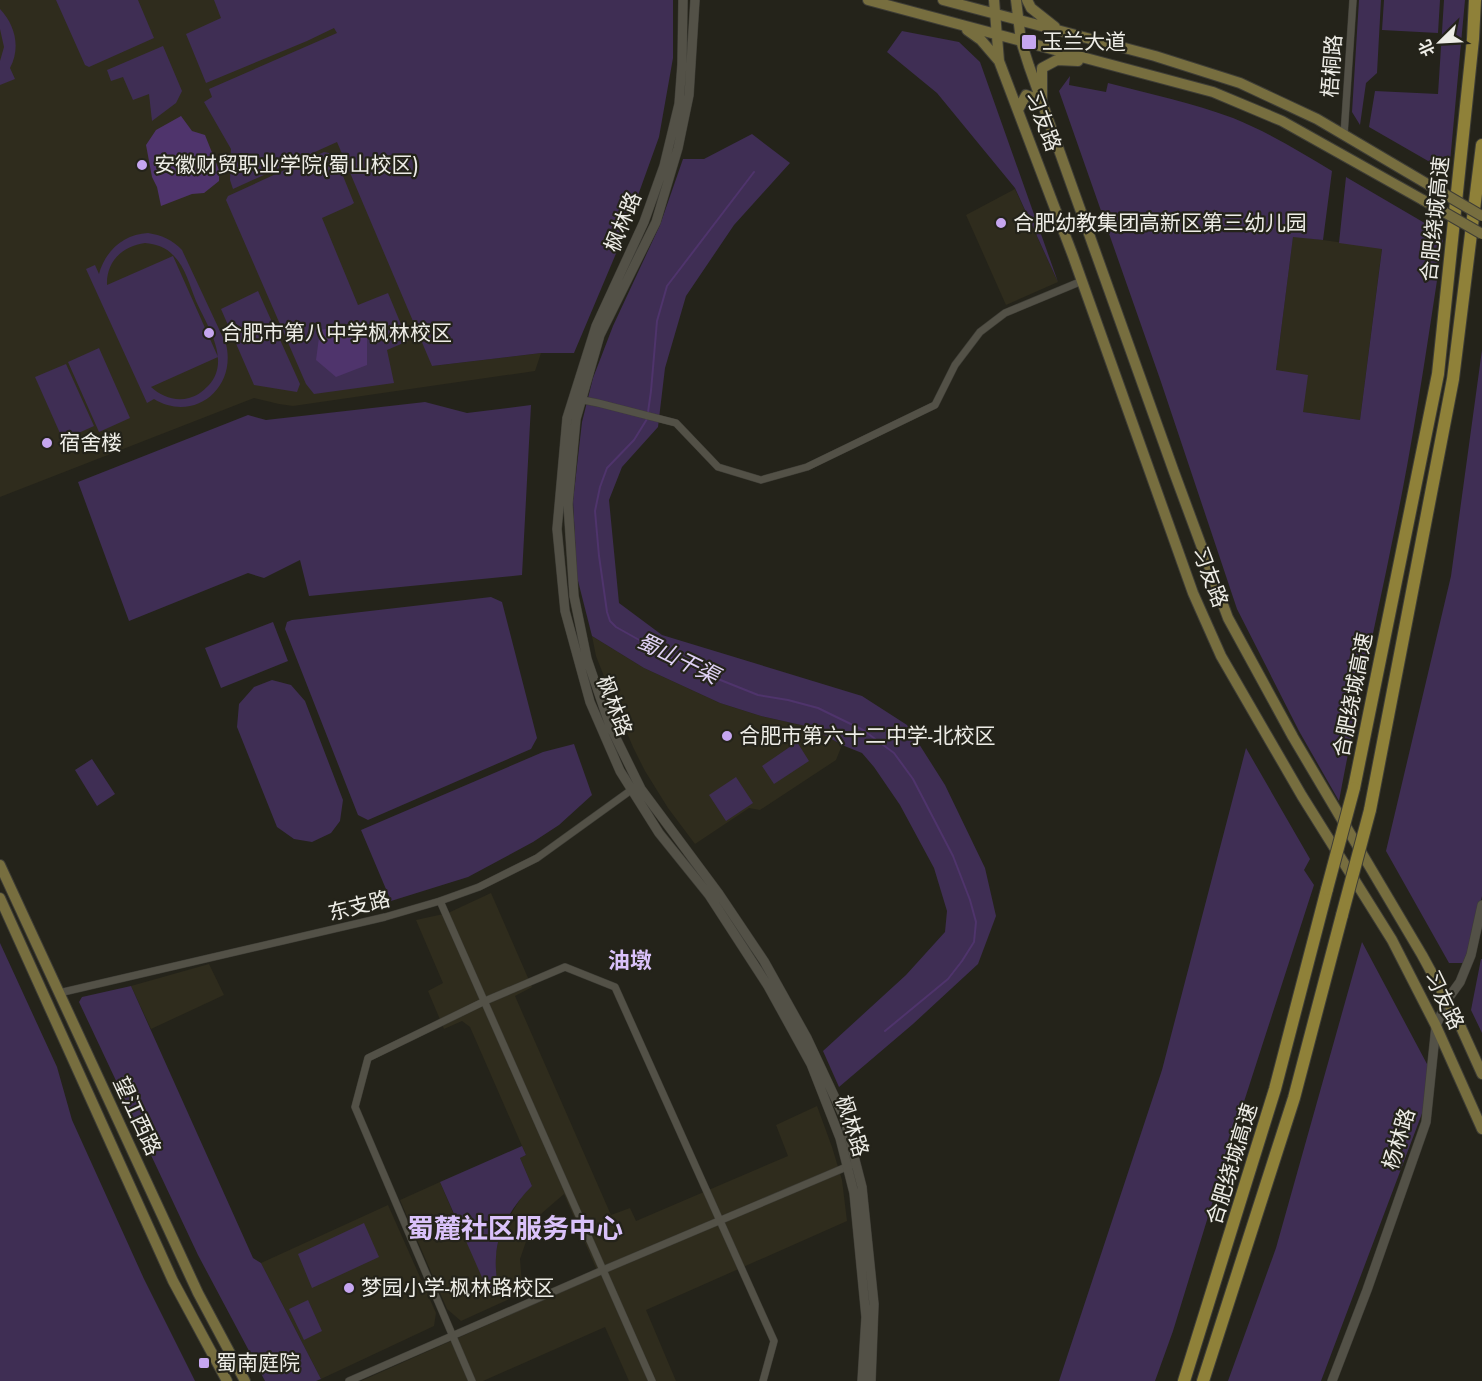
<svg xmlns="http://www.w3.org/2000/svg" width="1482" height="1381" viewBox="0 0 1482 1381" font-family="Jost,'Noto Sans SC',sans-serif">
  <rect width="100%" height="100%" fill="#24231a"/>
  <path fill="#2f2c1d" d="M0 0H322L406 61 432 366 541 353 535 371 293 406 279 404 254 398 0 497Z
    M1015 189 1058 282 1006 305 966 215Z
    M1293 236 1382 248 1360 420 1303 412 1276 370Z
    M592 636 644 668 720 703 761 716 810 727 842 745 836 760 760 810 749 808 695 844 668 808 645 771 633 747 618 712 596 656Z
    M491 893 532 987 515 996 611 1215 630 1208 636 1221 788 1156 776 1125 817 1106 832 1147 842 1180 847 1221 646 1310 676 1381H629L605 1327 483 1381H361L599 1275 564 1194 542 1213 528 1236 520 1259 522 1285 525 1292 461 1321 447 1309 400 1200 440 1182 461 1231 497 1286 495 1258 500 1232 522 1196 532 1186 520 1158 526 1155 470 1027 462 1021 444 1029 428 991 443 983 416 920 448 913Z
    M209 964 224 995 151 1029 131 986Z
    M388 1205 436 1313 434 1326 321 1379 261 1263Z"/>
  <path fill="#3f2e54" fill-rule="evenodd" d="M56 0H138L154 38 89 67 85 65Z
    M214 0H673V58L659 137 623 237 574 353H541L432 366 337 142 233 189 230 180 231 149 204 102 212 97 209 89 337 33 334 28 307 41 206 83 186 34 221 18Z
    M1359 0H1381L1377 73 1366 83 1360 125 1352 112Z
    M1384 0H1440L1438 33 1382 30Z
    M1444 0H1465L1449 173 1369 127 1375 91 1438 94Z
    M0 9C15 25 21 47 10 68L15 79 0 85V61L4 47 0 29Z
    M902 31 959 42 980 62 1058 282 1015 188 937 93 887 52Z
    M163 46 182 91 176 103 152 121 149 94 133 100 123 77 111 81 107 70Z
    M1070 76 1069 85 1106 92 1108 83C1150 94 1193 103 1233 118 1268 132 1300 152 1332 171L1323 240 1293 237 1276 370 1308 375 1303 412 1360 420 1382 249 1339 243 1346 177 1440 232 1443 241C1430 326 1418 410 1402 493 1382 596 1358 698 1339 801L1299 731 1237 609 1160 379 1059 91Z
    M752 134 790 163 734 225 686 296 665 368 658 427 622 467 609 500 619 603 662 635 862 696 907 725 945 785 985 868 996 916 978 964 913 1024 839 1087 823 1051 906 975 945 932 947 911 934 868 900 805 874 767 862 753 842 745 810 727 761 716 720 703 644 668 592 636 577 577 573 501 582 422 593 378 613 326 660 225 683 159H704Z
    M324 152 334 154 354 203 351 205 322 218 358 305 388 293 408 341 387 350 394 383 314 394 306 384 226 200 228 196Z
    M148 233C161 235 173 240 182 250L226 344C237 389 193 423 154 399L147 403 86 269 95 265 99 274C105 251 124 234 148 233ZM145 243C156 244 166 247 174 256 185 267 190 286 196 301 207 326 232 361 208 386 203 391 197 396 189 398 175 402 161 396 151 387L218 357 173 256 107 285C106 262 122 246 145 243Z
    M258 291 300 384 297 392 254 385 221 309Z
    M99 348 130 418 99 432 68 362Z
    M1482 350V896L1471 942 1463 963H1449L1386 851 1451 576Z
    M66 364 94 426 63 440 35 377Z
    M425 402 467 413 531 405 522 575 309 596 300 560 264 578 248 573 129 621 78 482 248 415 266 420Z
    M491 597 502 602 537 738 531 749 368 820 358 815 285 629 287 622 292 620Z
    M273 622 288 661 221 688 205 648Z
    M272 680 291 685 305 701 343 800 340 821 331 833 312 842 294 839 277 827 237 727 239 704 254 687Z
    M797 742 809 761 774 784 762 766Z
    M574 744 592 795 559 825 533 842 468 877 391 901 361 830 543 752Z
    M1246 748 1310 859 1304 870 1314 885 1230 1145 1173 1331 1155 1381H1059L1162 1070Z
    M92 759 115 794 97 806 75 770Z
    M736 777 753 803 726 821 709 795Z
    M1362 942 1435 1079 1321 1381H1228L1276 1248Z
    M0 943 57 1067 72 1120 144 1279 195 1381H0Z
    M1481 959H1482V1033L1471 1010Z
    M131 986 253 1258 261 1263 321 1379 316 1381H265L198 1255 79 1002 82 997Z
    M522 1146 526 1155 520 1158 532 1186C513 1205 497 1230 496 1257 495 1267 497 1277 497 1286L488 1291 440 1182Z
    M364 1223 379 1257 312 1288 298 1254Z
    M308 1300 322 1331 304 1340 289 1309Z"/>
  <path fill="#4f346c" d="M181 116 192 131 205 135 219 170V181L204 193 192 194 161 206 157 187 152 177 146 145 156 130Z
    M350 324 367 330V365L336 377 316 360 320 330Z"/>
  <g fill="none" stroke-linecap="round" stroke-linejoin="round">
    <path stroke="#4f346c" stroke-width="2" d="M754 172 667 286 657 321 651 391 647 419 634 440 607 468 600 487 595 511 599 556 607 612 610 621 616 627 666 655 718 679 758 695 788 700 818 708 863 730 894 753 913 779 953 856 970 900 976 922 974 942 962 961 948 979 885 1031"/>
    <g stroke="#3e3d36" stroke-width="8">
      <path id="street" d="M1344 135 1353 0
        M578 399 598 403 676 423 718 467 761 480 807 467 935 405 955 365 980 332 1005 313 1082 281
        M440 901 652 1381
        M59 993 385 917 440 901 479 887 537 858 634 788
        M349 1381 603 1270 851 1165
        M472 1381 355 1107 368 1058 485 1001 565 967 615 987 774 1341 763 1381"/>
    </g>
    <g stroke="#3e3d36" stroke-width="10">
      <path id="secondary" d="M683 0 682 64 679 104 664 166 644 222 596 326 567 418 557 529 565 611 590 702 620 771 659 833 709 895 768 986 811 1064 840 1138 854 1193 866 1317 862 1381
        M695 0 689 95 678 148 656 222 600 335 576 419 568 504 574 596 587 659 610 726 641 789 719 894 764 961 807 1038 844 1117 862 1187 874 1304 871 1381
        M1332 1381 1367 1290 1426 1122 1436 1026 1447 1000 1460 982 1471 955 1482 905"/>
    </g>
    <g stroke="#3e3d36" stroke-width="12">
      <path id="primary" d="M868 0 1213 92 1282 121 1423 200
        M943 0 1155 56 1240 83 1317 119 1429 185
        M994 0 999 61 1073 256 1193 593 1221 656 1302 796 1392 940 1436 1026 1482 1129
        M1016 0 1021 41 1029 66 1174 472 1228 618 1293 737 1422 955 1459 1023 1482 1074
        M1027 0 1031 8 1055 27
        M967 30 981 40 999 61
        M1018 110 1026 95 1042 101V68L1057 60 1078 61
        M0 865 198 1293 245 1381
        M0 898 173 1281 227 1381"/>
    </g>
    <g stroke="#3e3d36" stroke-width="14">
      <path id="highway" d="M1354 788 1438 374 1473 39 1475 0
        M1370 810 1453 379 1482 145
        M1184 1381 1275 1089 1327 889
        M1203 1381 1294 1098 1342 915"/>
    </g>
    <use href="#street" stroke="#535147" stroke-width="7"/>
    <use href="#secondary" stroke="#535147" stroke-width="9"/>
    <use href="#primary" stroke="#776e3f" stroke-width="10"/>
    <use href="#highway" stroke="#8f8139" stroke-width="12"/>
    <g stroke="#3e3d36" stroke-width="12" stroke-linecap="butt">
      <path id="primary-bridge" d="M1429 185 1482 216
        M1423 200 1482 234"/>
    </g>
    <g stroke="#3e3d36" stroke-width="14" stroke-linecap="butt">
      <path id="highway-bridge" d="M1327 889 1354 788
        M1342 915 1370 810"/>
    </g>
    <use href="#primary-bridge" stroke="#776e3f" stroke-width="10"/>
    <use href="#highway-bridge" stroke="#8f8139" stroke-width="12"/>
  </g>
  <g fill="#c6a6f0" stroke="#24231a" stroke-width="2">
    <rect x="1021" y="34" width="16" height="16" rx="3"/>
    <circle cx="142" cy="165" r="6"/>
    <circle cx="1001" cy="223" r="6"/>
    <circle cx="209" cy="333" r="6"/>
    <circle cx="47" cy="443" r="6"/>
    <circle cx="727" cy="736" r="6"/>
    <circle cx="349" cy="1288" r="6"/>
    <rect x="198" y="1357" width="12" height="12" rx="3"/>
  </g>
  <g text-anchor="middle" stroke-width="4.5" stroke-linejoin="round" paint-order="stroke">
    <g font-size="21" fill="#edece6" stroke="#24231a" text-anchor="start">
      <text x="1042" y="49">玉兰大道</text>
      <text x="154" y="172">安徽财贸职业学院(蜀山校区)</text>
      <text x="1013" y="230">合肥幼教集团高新区第三幼儿园</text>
      <text x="221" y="340">合肥市第八中学枫林校区</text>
      <text x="59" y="450">宿舍楼</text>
      <text x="739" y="743">合肥市第六十二中学-北校区</text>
      <text x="361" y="1295">梦园小学-枫林路校区</text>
      <text x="216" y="1370">蜀南庭院</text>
    </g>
    <g font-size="21" fill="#edece6" stroke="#24231a">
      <text transform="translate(1332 66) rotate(-86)" y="7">梧桐路</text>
      <text transform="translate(1043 121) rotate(69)" y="7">习友路</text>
      <text transform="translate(1435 219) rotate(-84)" y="7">合肥绕城高速</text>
      <text transform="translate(623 222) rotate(-68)" y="7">枫林路</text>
      <text transform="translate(1210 577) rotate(69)" y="7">习友路</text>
      <text transform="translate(1353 695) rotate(-79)" y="7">合肥绕城高速</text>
      <text transform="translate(614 706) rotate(69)" y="7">枫林路</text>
      <text transform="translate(359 906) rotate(-14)" y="7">东支路</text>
      <text transform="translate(1444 1000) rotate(64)" y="7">习友路</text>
      <text transform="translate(137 1116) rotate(65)" y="7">望江西路</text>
      <text transform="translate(852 1126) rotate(72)" y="7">枫林路</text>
      <text transform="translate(1399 1139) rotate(-73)" y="7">杨林路</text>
      <text transform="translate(1232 1164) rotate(-73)" y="7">合肥绕城高速</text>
    </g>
    <g font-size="22" font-style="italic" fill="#e0d2f5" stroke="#24231a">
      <text transform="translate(678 658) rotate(26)" y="8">蜀山干渠</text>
    </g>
    <g font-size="22" font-weight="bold" fill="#dac2fa" stroke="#24231a">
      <text x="630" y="968">油墩</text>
    </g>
    <g font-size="27" font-weight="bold" fill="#dac2fa" stroke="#24231a">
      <text x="515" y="1238">蜀麓社区服务中心</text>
    </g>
  </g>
  <g transform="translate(1440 42) rotate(246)" stroke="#24231a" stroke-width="4.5" paint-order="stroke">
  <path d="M0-4.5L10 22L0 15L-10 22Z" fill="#edece6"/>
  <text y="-9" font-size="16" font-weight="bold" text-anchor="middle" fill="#edece6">北</text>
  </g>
</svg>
